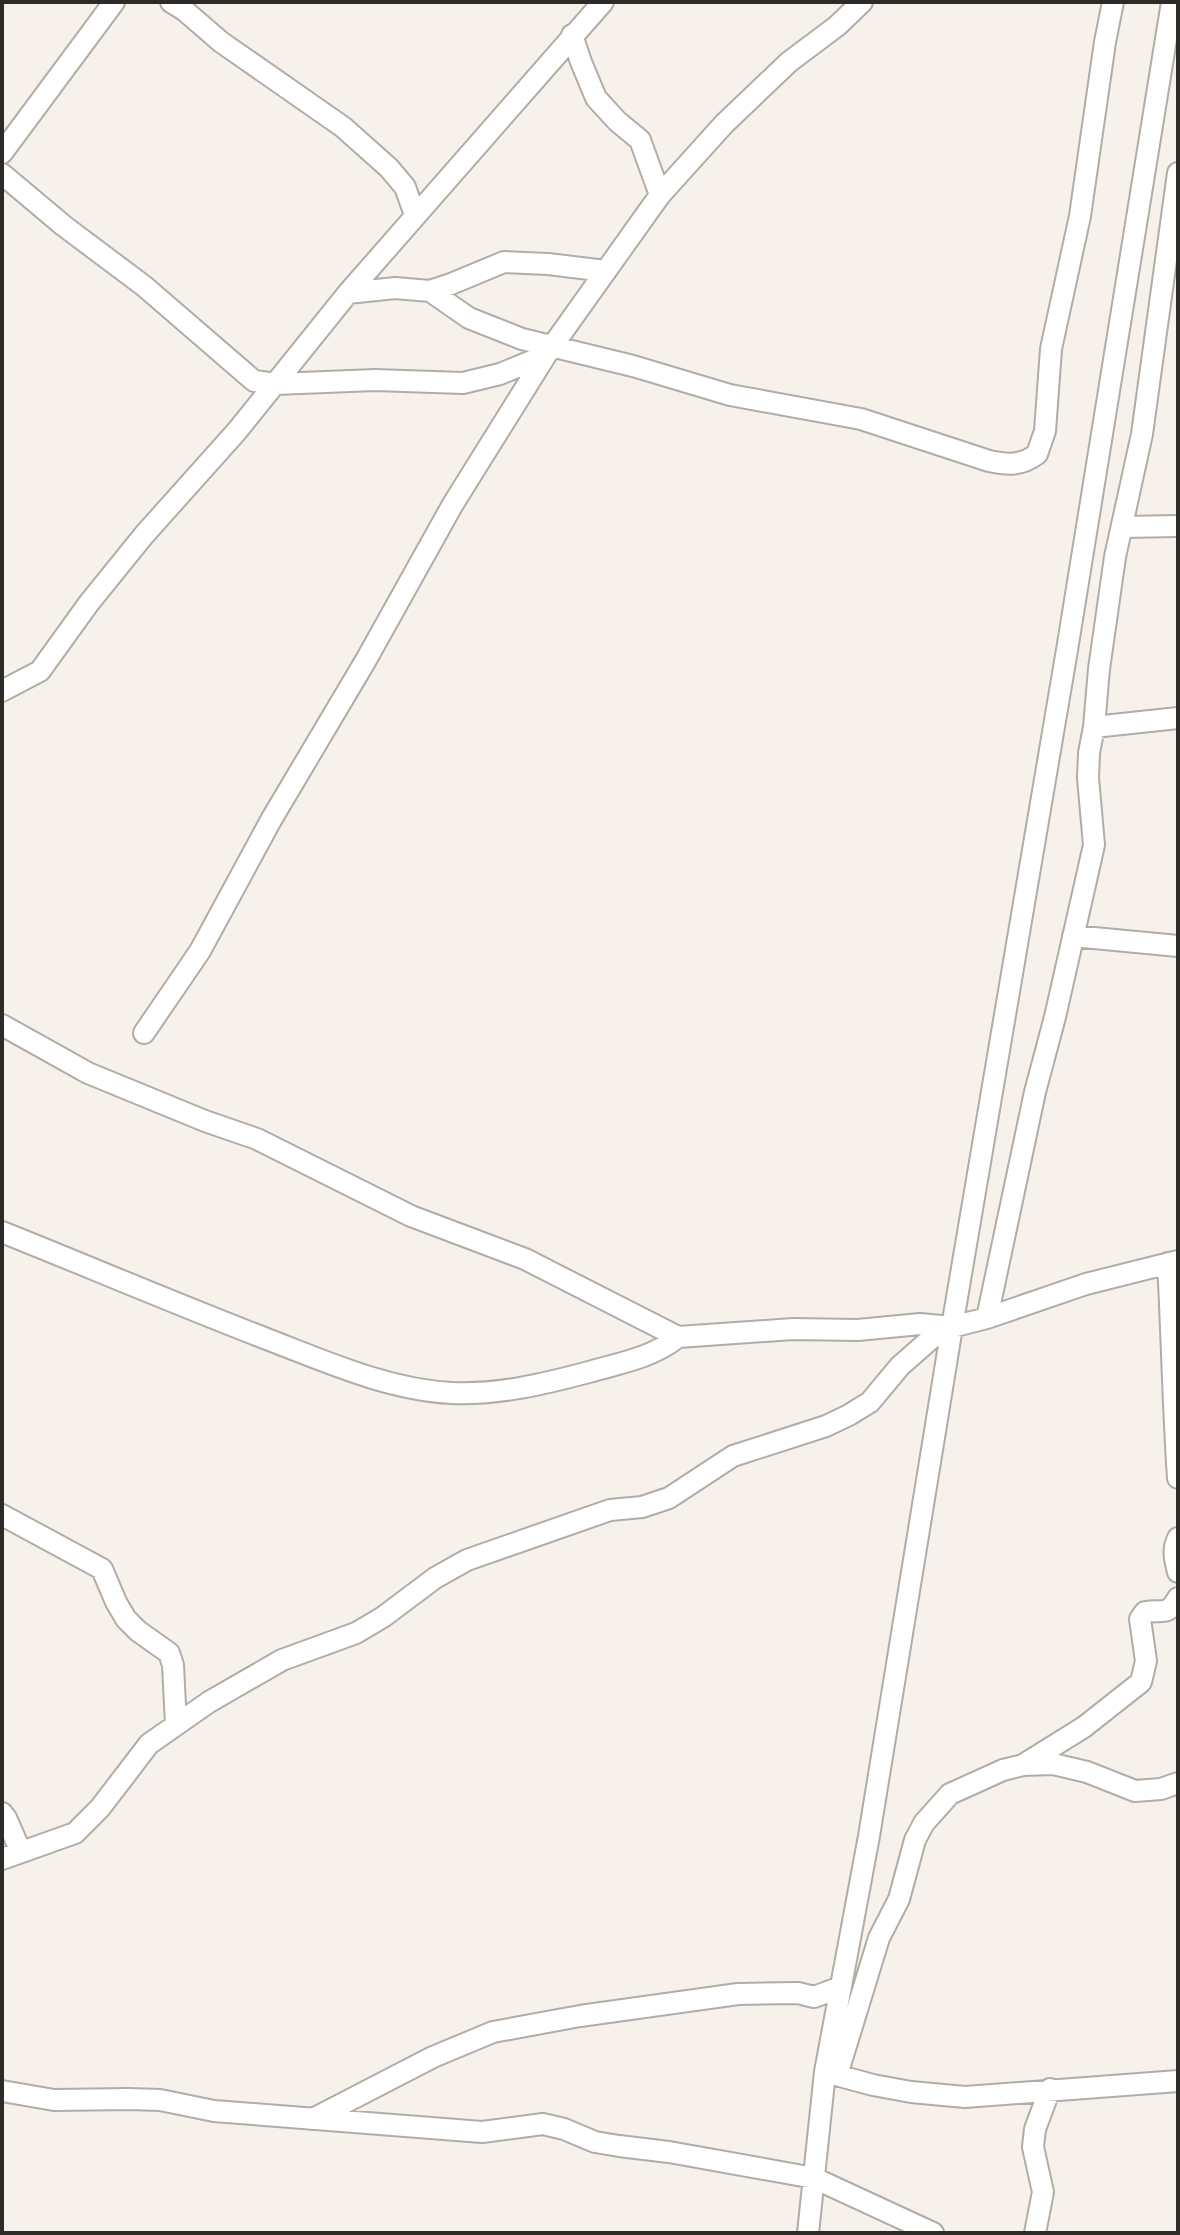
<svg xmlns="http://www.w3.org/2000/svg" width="1180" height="2235" viewBox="0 0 1180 2235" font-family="Karla,sans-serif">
  <rect width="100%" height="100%" fill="#f7f1eb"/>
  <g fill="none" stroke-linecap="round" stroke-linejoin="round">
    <g stroke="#b2aca6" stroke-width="24">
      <path id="street" d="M171 2 184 10 221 42 343 127 389 168 405 187 415 215
        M572 35 581 62 596 98 617 121 640 140 660 195
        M2 153 114 2
        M2 174 64 226 144 286 254 381 276 384 375 380 463 383 500 374 546 355
        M430 291 469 318 522 339 633 366 730 395 861 419 989 461C1008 465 1021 466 1037 454L1045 431 1051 349 1080 216 1105 42 1113 2
        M348 293 395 288 430 291 451 284 504 262 548 264 606 271
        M1123 527 1178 526
        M2 691 40 671 89 603 144 535 237 431 348 293 603 2
        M1094 727 1178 718
        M1073 936 1178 946
        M2 1025 88 1073 205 1121 257 1139 411 1216 525 1259 678 1337 793 1329 858 1330 920 1324 952 1327 987 1318 1086 1284 1178 1261
        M144 1033 200 951 271 820 366 660 453 504 546 355 660 195 724 124 789 62 837 26 862 2
        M2 1232C92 1268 181 1306 272 1341 329 1363 390 1390 452 1393 498 1395 544 1384 589 1372 620 1363 652 1358 678 1337
        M1168 1263C1172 1334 1173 1406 1178 1478
        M987 1318 1035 1092 1055 1017 1094 845 1088 778 1089 753 1094 727 1099 669 1115 557 1142 434 1178 173
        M2 1515 102 1569 116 1602 126 1619 138 1631 169 1653 173 1665 176 1725
        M1178 1538C1172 1550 1175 1560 1178 1572
        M1023 1765 1084 1727 1141 1682 1146 1661 1140 1619 1145 1612C1163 1609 1167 1617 1178 1598
        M2 1813 6 1818 21 1852
        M2 1859 75 1833 100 1808 149 1744 209 1702 282 1660 356 1633 383 1617 435 1578 467 1560 610 1510 642 1507 669 1498 733 1456 826 1426 849 1415 870 1402 900 1366 933 1337 939 1326
        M825 2072 873 2085 911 2092 965 2097 1178 2081
        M837 2075 879 1938 899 1899 915 1840 924 1823 950 1794 1003 1770 1023 1765 1053 1764 1087 1772 1135 1791 1161 1789 1178 1783
        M2 2091 54 2100 129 2099 160 2100 214 2111 482 2132 543 2124 564 2129 595 2142 619 2146 669 2152 814 2178 933 2233
        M313 2119 433 2057 493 2032 580 2016 738 1994 798 1993 814 1997 841 1987
        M808 2233 825 2072 869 1836 952 1327 1067 650 1172 2
        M1035 2233 1043 2192 1033 2147 1035 2129 1050 2089"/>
    </g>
    <use href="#street" stroke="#fff" stroke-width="20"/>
  </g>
  <rect width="1180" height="2235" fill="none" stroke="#2d2b28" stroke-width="8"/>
</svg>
